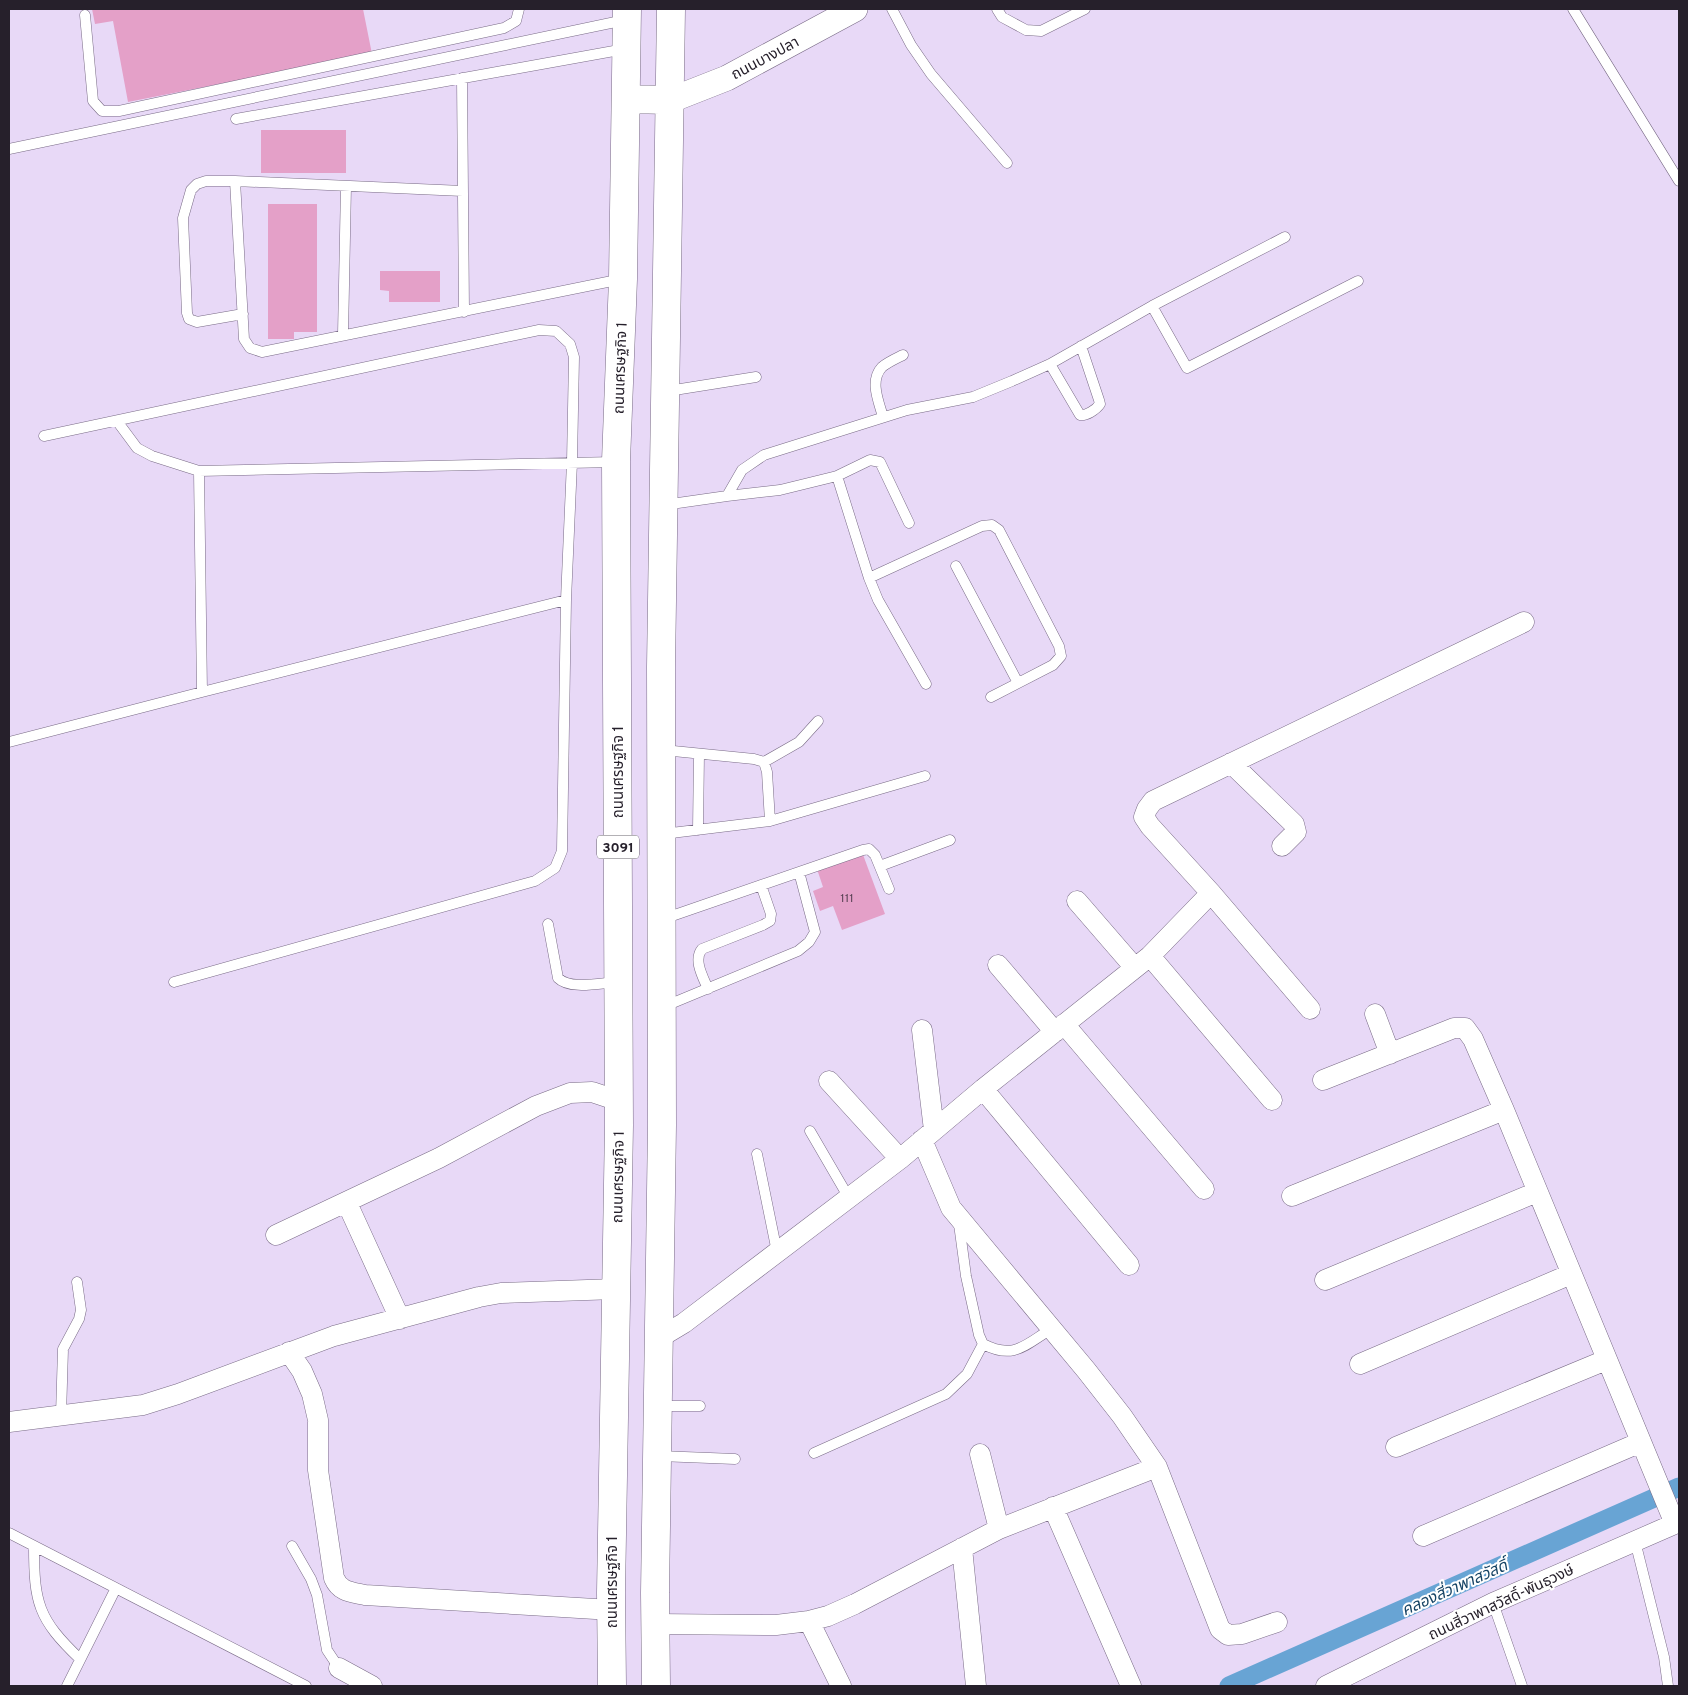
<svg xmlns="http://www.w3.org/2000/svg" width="1688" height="1695" viewBox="0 0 1688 1695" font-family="Overpass,'Noto Sans Thai',sans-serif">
  <rect width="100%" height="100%" fill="#e8d9f7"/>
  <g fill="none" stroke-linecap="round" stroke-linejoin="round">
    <path stroke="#68a4d4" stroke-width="19" d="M1229 1686 1679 1487"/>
  </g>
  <path fill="#e4a0c8" d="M92 9H363L372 54 128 102 113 21 95 24Z
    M261 130H346V173H261Z
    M268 204H317V332H294V339H268Z
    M380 271H440V302H389V291L380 290Z
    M862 852 885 914 842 930 833 906 820 911 813 891 823 887 817 869Z"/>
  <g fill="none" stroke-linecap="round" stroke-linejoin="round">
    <g stroke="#796b86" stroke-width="11">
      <path id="service" d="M892 9 911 45 931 74 1007 163
        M997 9 1002 17 1026 30 1041 31 1085 9
        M1573 9 1679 181
        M85 15 93 101 102 111H119L504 28 516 21 519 9
        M462 78 464 312
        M236 119 625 49
        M9 149 625 20
        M235 181 244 339 250 348 262 352 622 279
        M1152 306 1187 368 1358 281
        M243 314 197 322 189 319 187 313 183 218 191 190 197 184 206 181H235L463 191
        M343 335 346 186
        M1050 364 1080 415C1086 416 1096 410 1100 404L1099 400 1081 346
        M668 391 756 377
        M883 417C879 402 869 381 882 367 888 362 897 358 903 355
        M117 421 137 448 152 456 199 471
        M44 436 539 330 556 331 570 344 574 357 572 462 566 600 562 851 555 868 535 881 174 982
        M837 476 870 460 880 462 909 523
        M727 496 780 490 837 476 869 578 982 526 992 525 999 530 1059 646 1061 656 1053 665 991 697
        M664 505 727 496 742 470 764 455 907 410 973 397 1012 381 1050 364 1152 306 1285 237
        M956 566 1018 683
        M869 578 878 600 926 684
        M566 600 202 692 199 471 615 462
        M9 742 202 692
        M663 750 754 759 764 762 799 742 818 721
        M770 821 925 776
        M698 830 699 754
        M663 834 770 821 767 772 764 762
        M880 866 950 840
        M663 919 863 850 869 849 875 855 889 889
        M548 924 558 978C570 990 600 983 617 982
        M708 989C703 977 693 960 702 949L763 925 770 921 771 914 761 885
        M663 1007 798 951 809 942 815 932 799 872
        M810 1131 849 1198
        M757 1154 777 1252
        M959 1224 966 1276 979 1335 983 1344C1014 1360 1025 1345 1051 1329
        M658 1406H700
        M61 1415 63 1349 79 1319 81 1310 77 1282
        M814 1453 946 1394 967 1374 983 1344
        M659 1456 735 1459
        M9 1533 306 1686
        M1635 1541 1664 1657 1668 1686
        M34 1546C34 1603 38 1619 80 1659
        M292 1546 311 1579 317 1595 327 1650 339 1668
        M1493 1603 1522 1686
        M67 1686 116 1588"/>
    </g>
    <g stroke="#796b86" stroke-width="21">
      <path id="minor" d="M1231 763 1294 824 1296 832 1282 846
        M1077 901 1135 968
        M1150 956 1272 1100
        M998 965 1055 1032
        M1310 1009 1211 893 1150 826 1144 817 1147 809 1153 801 1524 622
        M1375 1014 1390 1054
        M1064 1024 1204 1189
        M922 1030 934 1130
        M1323 1080 1454 1028H1465L1473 1039 1504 1110 1675 1524
        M829 1081 900 1159
        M983 1089 1129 1265
        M922 1140 951 1208 1086 1370 1122 1416 1157 1467 1220 1629 1228 1635 1242 1634 1277 1622
        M1292 1196 1504 1110
        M347 1203 400 1319
        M276 1235 439 1158 536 1106 570 1093 592 1092 619 1101
        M1325 1280 1537 1192
        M659 1338 684 1323 900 1159 983 1089 1150 956 1211 893
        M289 1352 302 1371 312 1394 318 1420V1470L334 1578C340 1592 351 1592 365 1595L612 1610
        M1360 1364 1571 1274
        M9 1422 143 1405 178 1394 334 1336 479 1297 501 1293 616 1289
        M1396 1447 1606 1360
        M980 1454 999 1529
        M1053 1507 1131 1686
        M1423 1536 1641 1442
        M962 1548 976 1686
        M809 1621 841 1686
        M655 1624 776 1625 809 1621 828 1616 855 1604 999 1529 1157 1467
        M339 1668 372 1686
        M1326 1686 1493 1603 1679 1522"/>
    </g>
    <g stroke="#796b86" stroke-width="26">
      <path id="tertiary" d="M671 100 727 78 855 9"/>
    </g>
    <g stroke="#796b86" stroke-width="29">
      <path id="primary" d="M626 99 671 100
        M612 1686 611 1593 619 1125 616 461 623 279 627 9
        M656 1686 655 1593 662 1125 661 667 671 9"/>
    </g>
    <use href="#service" stroke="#fff" stroke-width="10"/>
    <use href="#minor" stroke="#fff" stroke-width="20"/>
    <use href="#tertiary" stroke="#fff" stroke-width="25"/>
    <use href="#primary" stroke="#fff" stroke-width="28"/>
  </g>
  <g text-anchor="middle" stroke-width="4" stroke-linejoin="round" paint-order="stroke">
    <g font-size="12" fill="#564052">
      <text x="847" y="902">111</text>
    </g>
    <rect fill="#fff" stroke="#67636b" stroke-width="1" x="597" y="835.5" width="42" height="23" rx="4"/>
    <g font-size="14" font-weight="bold" fill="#26202b">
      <text x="618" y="852">3091</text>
    </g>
    <g font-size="15" fill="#26202b" stroke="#fff">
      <text transform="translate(765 58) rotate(-28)" y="5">ถนนบางปลา</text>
      <text transform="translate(620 368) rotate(-88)" y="5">ถนนเศรษฐกิจ 1</text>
      <text transform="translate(618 772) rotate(-90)" y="5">ถนนเศรษฐกิจ 1</text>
      <text transform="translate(618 1177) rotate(-89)" y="5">ถนนเศรษฐกิจ 1</text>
      <text transform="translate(612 1582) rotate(-90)" y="5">ถนนเศรษฐกิจ 1</text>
      <text transform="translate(1501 1602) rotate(-25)" y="5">ถนนสี่วาพาสวัสดิ์-พันธุวงษ์</text>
    </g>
    <g font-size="16" font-style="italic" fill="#154364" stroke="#fff">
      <text transform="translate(1454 1587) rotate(-24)" y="6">คลองสี่วาพาสวัสดิ์</text>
    </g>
  </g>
  <rect width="1688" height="1695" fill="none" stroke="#26202b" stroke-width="20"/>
</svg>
